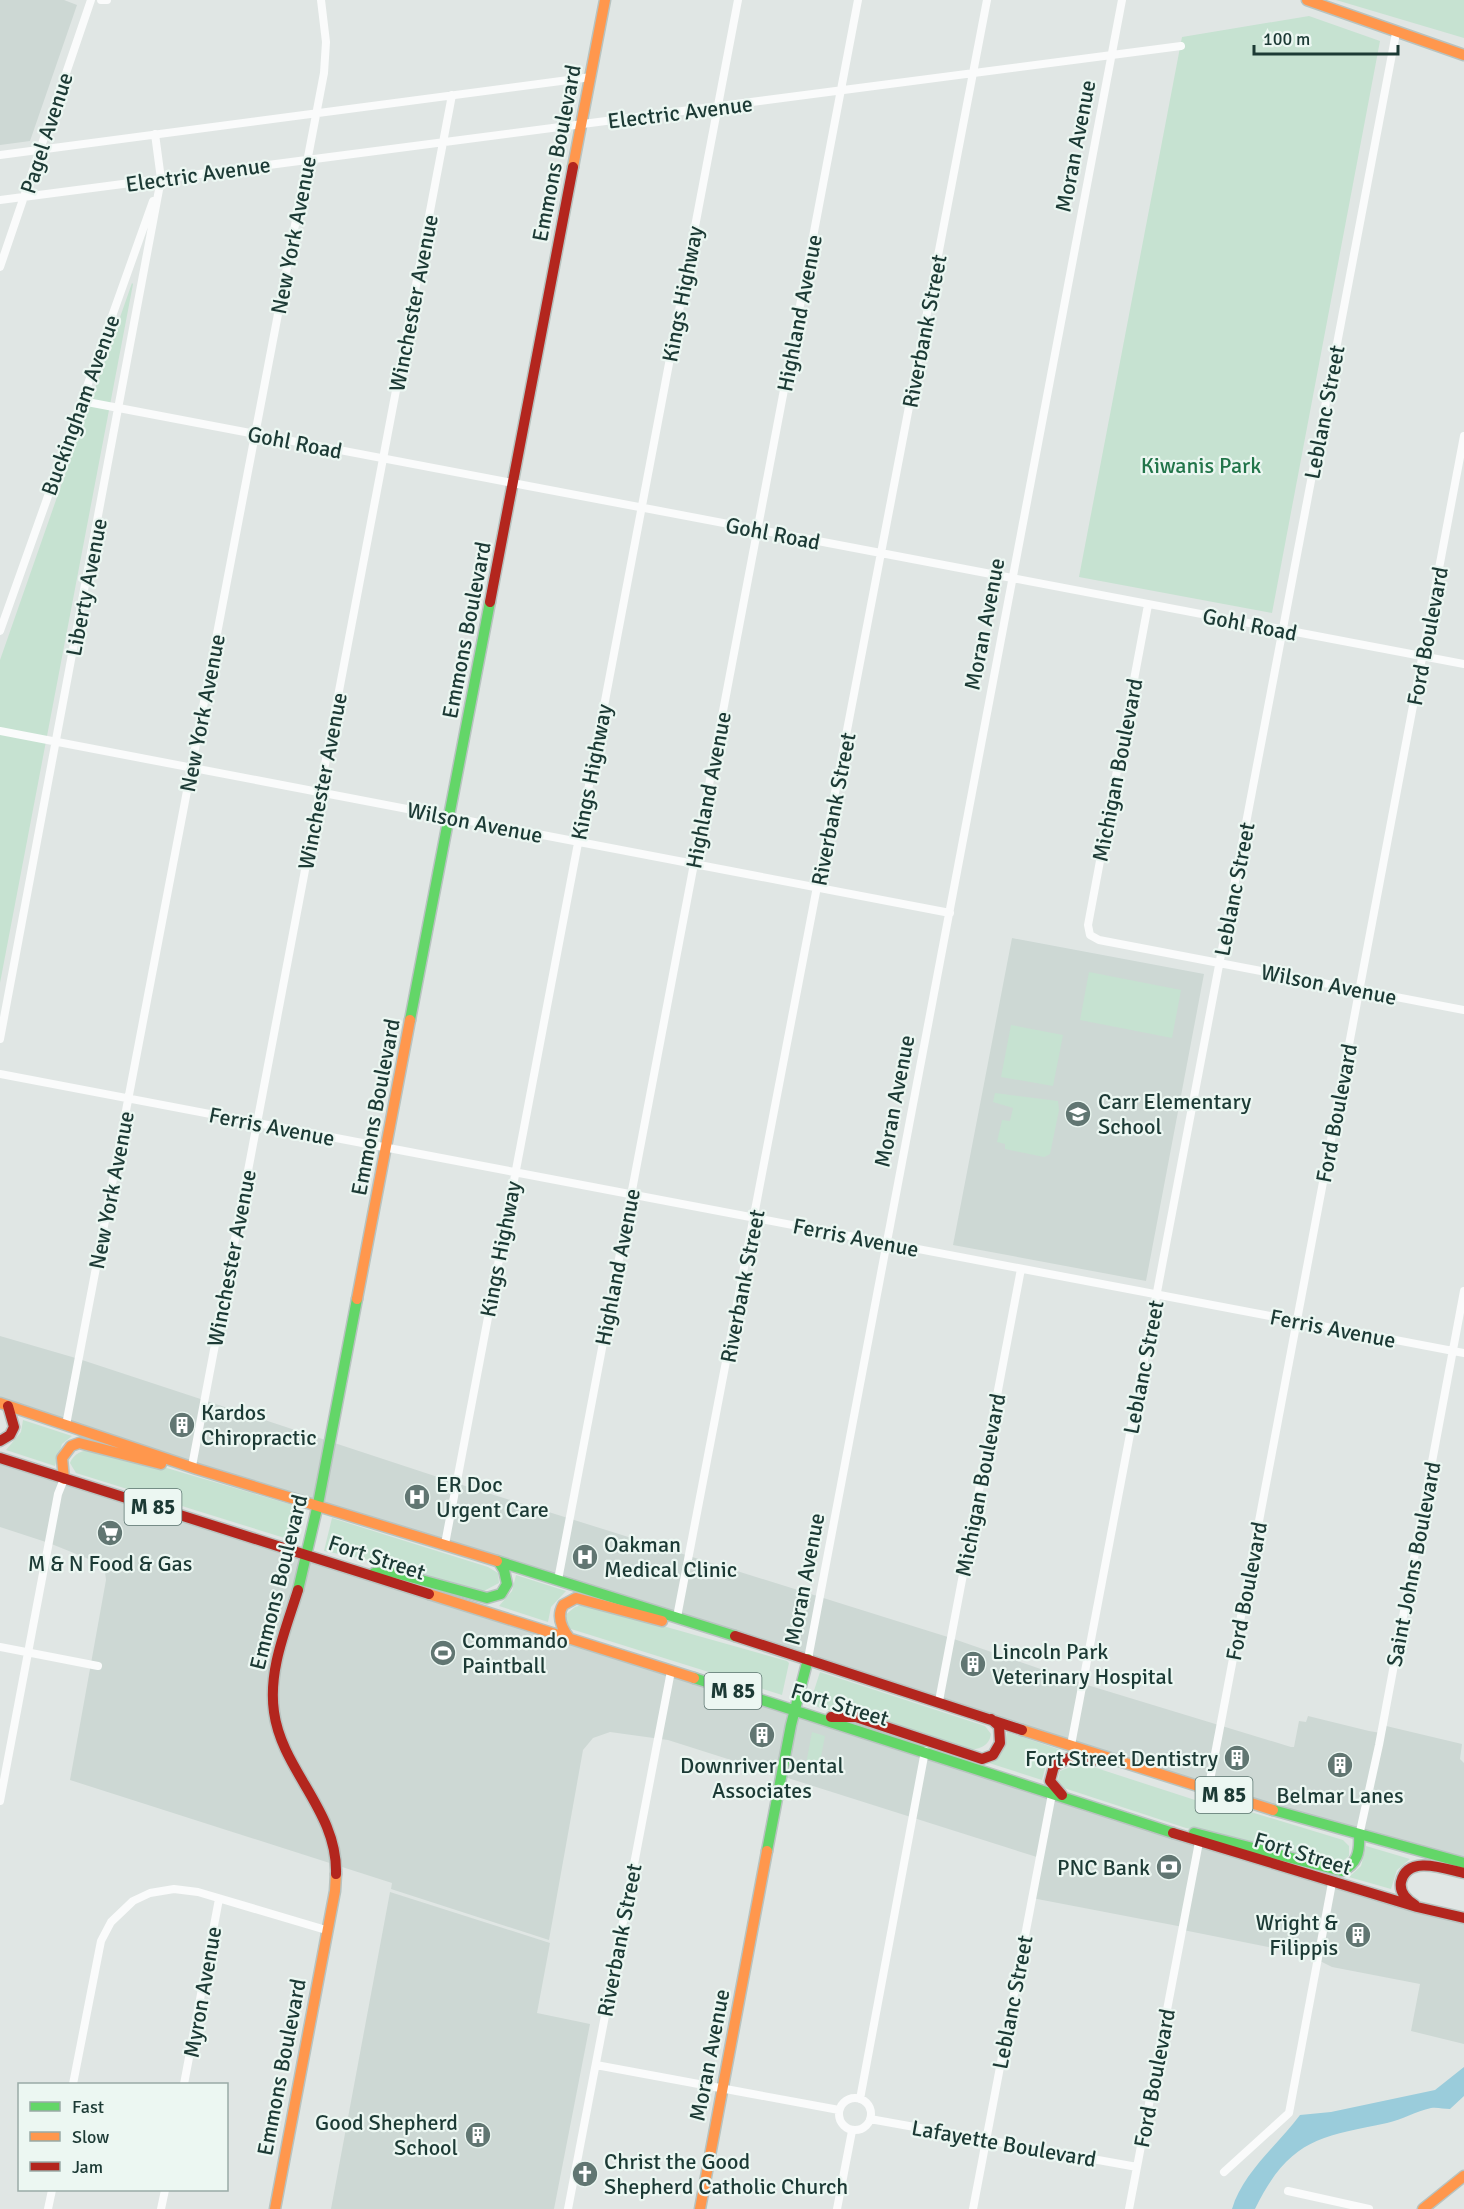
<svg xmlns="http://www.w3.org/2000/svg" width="1464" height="2209" viewBox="0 0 1464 2209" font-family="Signika,sans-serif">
  <rect width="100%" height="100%" fill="#e0e6e4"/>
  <path fill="#cdd8d4" d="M0 0H64L77 5 30 141 0 145Z
    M1012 938 1204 974 1146 1281 953 1245Z
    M0 1336 79 1359 456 1483 951 1638 1084 1684 1291 1747H1294L1299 1721 1306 1722 1308 1716 1369 1731 1381 1733 1382 1725 1462 1744 1460 1759 1464 1763V1863L1426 1854 0 1403Z
    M0 1458 1052 1794 1464 1918V2044L1411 2031 1420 1984 1332 1967 1308 1955 1183 1930V1927L1032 1898 1040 1858 668 1740 610 1732 593 1738 583 1750 549 1940 391 1889 392 1883 70 1780 106 1580 105 1572 101 1564 49 1543 0 1527Z
    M390 1892 550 1943 537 2013 590 2024 554 2209H331Z"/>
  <path fill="#c6e2d1" d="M1336 0H1464V38Z
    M1309 16 1380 41 1272 613 1079 577 1182 37Z
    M132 283 133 284 0 983V660Z
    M1089 972 1181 990 1172 1038 1080 1020Z
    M1011 1025 1063 1035 1053 1086 1001 1077Z
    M995 1093 1058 1101 1059 1110 1050 1154 1044 1157 1005 1149V1144L997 1142 1002 1120 1010 1121 1013 1108 993 1102Z
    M23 1420 72 1436 62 1444 55 1466 6 1450 21 1432Z
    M91 1449H102L299 1507 291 1540 76 1473 70 1463C74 1453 82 1451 91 1449Z
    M332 1518 488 1567 498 1573 499 1583 480 1593 460 1590 365 1559 324 1551Z
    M516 1575 566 1591 551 1607 548 1622 499 1606 512 1591Z
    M585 1604 787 1661 789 1663 782 1695 571 1629 567 1626 564 1616 575 1607Z
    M820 1672 985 1726 991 1734C989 1747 979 1749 967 1750L856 1714 822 1709 810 1703Z
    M812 1732 825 1736 819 1767 806 1764Z
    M1007 1732 1061 1750 1046 1765 1042 1780 989 1763 1005 1743Z
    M1081 1763 1195 1800 1228 1805 1343 1840 1349 1846V1856L1340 1863 1330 1866 1217 1834 1186 1828 1064 1788 1058 1780 1060 1771Z
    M1366 1846 1410 1859 1397 1870 1391 1889 1349 1877 1361 1866Z"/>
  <path fill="#9accdb" d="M1464 2067V2096L1450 2109C1444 2109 1437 2107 1431 2108 1416 2111 1402 2120 1387 2123 1318 2137 1289 2140 1255 2209H1232C1243 2172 1278 2145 1300 2115L1331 2112 1435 2090Z"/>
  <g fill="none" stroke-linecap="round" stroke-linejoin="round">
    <g stroke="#b8c3c0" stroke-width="13">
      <path id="fast" d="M410 1020 490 602
        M497 1561 735 1636
        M374 1573 392 1572 487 1598 501 1594 507 1584 504 1570 499 1562
        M298 1590 318 1504 357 1299
        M694 1678 1173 1833
        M1273 1810 1464 1863
        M1194 1833 1342 1871C1357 1864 1360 1852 1359 1836
        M767 1851 791 1725 808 1659"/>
    </g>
    <g stroke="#b8c3c0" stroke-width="13">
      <path id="slow" d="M1307 0 1464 55
        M573 167 605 0
        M357 1299 410 1020
        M0 1403 197 1469 497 1561
        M64 1479 62 1458 71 1446 79 1443 161 1464
        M429 1594 694 1678
        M570 1639C562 1629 556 1617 563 1605L576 1598 662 1621
        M1022 1730 1273 1810
        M275 2209 335 1891 336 1874
        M700 2209 767 1851
        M1423 2209 1464 2176"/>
    </g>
    <g stroke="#b8c3c0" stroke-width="13">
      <path id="jam" d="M490 602 573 167
        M0 1441 10 1435 14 1427 8 1406
        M0 1458 429 1594
        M298 1590C286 1629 268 1670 274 1712 282 1771 338 1811 336 1874
        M735 1636 1022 1730
        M831 1717H856L982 1759 993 1755 1000 1743 999 1726 991 1719
        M1062 1795 1050 1781 1054 1766 1071 1757 1093 1761
        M1173 1833 1417 1907 1464 1918
        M1415 1905C1407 1900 1399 1893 1401 1882 1407 1854 1446 1869 1464 1873"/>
    </g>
    <path stroke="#fafbfb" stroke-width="8" d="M101 0H107
      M0 155 591 77
      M0 200 1181 46
      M0 267 91 0
      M82 401 1464 664
      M1148 605 1088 925 1090 935 1099 940 1464 1010
      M0 631 153 201
      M0 731 950 913
      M0 1039 161 179 155 134
      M0 1074 1464 1353
      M66 1425 324 73 326 42 321 0
      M192 1466 452 95
      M445 1544 738 0
      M558 1580 858 0
      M677 1617 987 0
      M0 1647 98 1666
      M808 1659 1122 0
      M939 1701 1021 1269
      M1071 1745 1396 33
      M1208 1791 1464 436
      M0 1801 58 1494 64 1479
      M1359 1836 1379 1745 1464 1291
      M596 2065 839 2110
      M73 2084 101 1941 111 1922 133 1901 150 1893 174 1889 198 1892 326 1930
      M184 2084 219 1899
      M839 2114a16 16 0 1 1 32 0a16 16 0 1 1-32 0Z
      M860 2099 925 1751
      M870 2119 1137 2167
      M1224 2172 1289 2113 1332 1883
      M1288 2191 1369 2209
      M48 2209 52 2190
      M161 2209 165 2190
      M568 2209 671 1671
      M837 2209 852 2131
      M973 2209 1052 1794
      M1129 2209 1199 1842"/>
    <use href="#fast" stroke="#63d668" stroke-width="10"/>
    <use href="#slow" stroke="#ff974d" stroke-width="10"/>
    <use href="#jam" stroke="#b3261e" stroke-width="10"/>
  </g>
  <defs>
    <g id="school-disc" transform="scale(1.35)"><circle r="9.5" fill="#617672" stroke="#ecf7f2"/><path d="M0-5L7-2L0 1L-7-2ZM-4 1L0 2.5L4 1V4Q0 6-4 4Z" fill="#fff"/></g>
    <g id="building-disc" transform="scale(1.35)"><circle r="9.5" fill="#617672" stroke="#ecf7f2"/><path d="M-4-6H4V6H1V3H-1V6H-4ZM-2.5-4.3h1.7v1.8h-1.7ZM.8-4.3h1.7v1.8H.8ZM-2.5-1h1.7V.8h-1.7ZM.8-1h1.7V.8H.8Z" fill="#fff"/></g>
    <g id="hospital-disc" transform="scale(1.35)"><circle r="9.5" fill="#617672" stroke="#ecf7f2"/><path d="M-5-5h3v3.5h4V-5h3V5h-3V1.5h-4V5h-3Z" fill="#fff"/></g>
    <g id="supermarket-disc" transform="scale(1.35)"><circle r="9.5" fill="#617672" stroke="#ecf7f2"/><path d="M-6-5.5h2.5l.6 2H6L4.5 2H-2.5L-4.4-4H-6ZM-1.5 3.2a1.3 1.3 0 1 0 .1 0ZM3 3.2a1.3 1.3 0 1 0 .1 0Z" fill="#fff"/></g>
    <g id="stadium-disc" transform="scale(1.35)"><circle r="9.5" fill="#617672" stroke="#ecf7f2"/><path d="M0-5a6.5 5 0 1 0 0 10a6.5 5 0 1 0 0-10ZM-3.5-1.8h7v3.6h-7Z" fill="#fff"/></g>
    <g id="bank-disc" transform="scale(1.35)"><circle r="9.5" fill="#617672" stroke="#ecf7f2"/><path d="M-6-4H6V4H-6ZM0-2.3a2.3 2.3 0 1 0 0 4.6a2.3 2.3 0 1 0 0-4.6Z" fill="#fff"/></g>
    <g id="church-disc" transform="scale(1.35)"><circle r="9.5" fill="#617672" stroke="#ecf7f2"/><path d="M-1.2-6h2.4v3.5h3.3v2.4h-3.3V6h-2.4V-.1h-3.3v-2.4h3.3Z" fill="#fff"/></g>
  </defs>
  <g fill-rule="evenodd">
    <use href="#school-disc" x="1078" y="1114"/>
    <use href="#building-disc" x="182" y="1425"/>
    <use href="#hospital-disc" x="417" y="1497"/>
    <use href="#supermarket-disc" x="110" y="1533"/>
    <use href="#hospital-disc" x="585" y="1557"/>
    <use href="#stadium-disc" x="443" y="1653"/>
    <use href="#building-disc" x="973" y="1664"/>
    <use href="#building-disc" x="762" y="1735"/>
    <use href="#building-disc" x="1237" y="1758"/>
    <use href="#building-disc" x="1340" y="1765"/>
    <use href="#bank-disc" x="1169" y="1867"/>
    <use href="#building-disc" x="1358" y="1935"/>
    <use href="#building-disc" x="478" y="2135"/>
    <use href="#church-disc" x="585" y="2174"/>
  </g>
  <g text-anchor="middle" stroke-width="4.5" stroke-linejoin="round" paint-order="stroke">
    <g fill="#ecf7f2" stroke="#5a736e" stroke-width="1.5">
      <rect x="124.5" y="1489" width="57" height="36" rx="4.5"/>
      <rect x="704.5" y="1673" width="57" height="36" rx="4.5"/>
      <rect x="1195.5" y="1777" width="57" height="36" rx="4.5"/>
    </g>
    <g font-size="21" font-weight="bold" fill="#1c3a35">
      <text x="153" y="1514">M 85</text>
      <text x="733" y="1698">M 85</text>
      <text x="1224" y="1802">M 85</text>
    </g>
    <g font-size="22" fill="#1c3a35" stroke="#ecf7f2">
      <text transform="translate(680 112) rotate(-7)" y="8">Electric Avenue</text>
      <text transform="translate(46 133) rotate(-72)" y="8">Pagel Avenue</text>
      <text transform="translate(1075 146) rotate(-79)" y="8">Moran Avenue</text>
      <text transform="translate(556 153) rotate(-79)" y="8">Emmons Boulevard</text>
      <text transform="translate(198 174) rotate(-8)" y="8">Electric Avenue</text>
      <text transform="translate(293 235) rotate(-79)" y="8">New York Avenue</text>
      <text transform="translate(682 294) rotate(-79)" y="8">Kings Highway</text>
      <text transform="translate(413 303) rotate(-79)" y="8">Winchester Avenue</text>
      <text transform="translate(799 313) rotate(-79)" y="8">Highland Avenue</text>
      <text transform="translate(924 331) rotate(-79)" y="8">Riverbank Street</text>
      <text transform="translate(80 405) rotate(-70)" y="8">Buckingham Avenue</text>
      <text transform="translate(1324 412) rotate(-79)" y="8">Leblanc Street</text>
      <text transform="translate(295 442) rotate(11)" y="8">Gohl Road</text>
      <text transform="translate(773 533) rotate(11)" y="8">Gohl Road</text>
      <text transform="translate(86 587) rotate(-79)" y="8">Liberty Avenue</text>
      <text transform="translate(984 624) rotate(-79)" y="8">Moran Avenue</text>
      <text transform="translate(1250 624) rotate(11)" y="8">Gohl Road</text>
      <text transform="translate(466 630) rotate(-79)" y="8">Emmons Boulevard</text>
      <text transform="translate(1427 636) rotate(-79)" y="8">Ford Boulevard</text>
      <text transform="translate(202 713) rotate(-79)" y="8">New York Avenue</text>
      <text transform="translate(1117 770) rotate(-79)" y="8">Michigan Boulevard</text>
      <text transform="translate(591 772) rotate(-79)" y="8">Kings Highway</text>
      <text transform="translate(322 781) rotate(-79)" y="8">Winchester Avenue</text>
      <text transform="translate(708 790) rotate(-79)" y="8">Highland Avenue</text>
      <text transform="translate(833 809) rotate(-79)" y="8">Riverbank Street</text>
      <text transform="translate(475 822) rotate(11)" y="8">Wilson Avenue</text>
      <text transform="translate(1234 889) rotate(-79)" y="8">Leblanc Street</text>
      <text transform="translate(1329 984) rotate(11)" y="8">Wilson Avenue</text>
      <text transform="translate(894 1101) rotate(-79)" y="8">Moran Avenue</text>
      <text transform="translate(375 1107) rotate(-79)" y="8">Emmons Boulevard</text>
      <text transform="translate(1336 1113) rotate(-79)" y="8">Ford Boulevard</text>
      <text transform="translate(272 1126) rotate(11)" y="8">Ferris Avenue</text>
      <text transform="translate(111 1190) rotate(-79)" y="8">New York Avenue</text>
      <text transform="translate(856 1237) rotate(11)" y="8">Ferris Avenue</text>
      <text transform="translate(500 1249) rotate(-79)" y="8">Kings Highway</text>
      <text transform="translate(231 1258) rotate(-79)" y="8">Winchester Avenue</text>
      <text transform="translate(617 1267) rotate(-79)" y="8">Highland Avenue</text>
      <text transform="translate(742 1286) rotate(-79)" y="8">Riverbank Street</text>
      <text transform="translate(1333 1328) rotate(11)" y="8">Ferris Avenue</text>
      <text transform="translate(1143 1367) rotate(-79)" y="8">Leblanc Street</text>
      <text transform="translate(980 1485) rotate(-79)" y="8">Michigan Boulevard</text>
      <text transform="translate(377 1557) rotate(18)" y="8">Fort Street</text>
      <text transform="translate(1413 1564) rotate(-79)" y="8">Saint Johns Boulevard</text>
      <text transform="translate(804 1579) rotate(-79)" y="8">Moran Avenue</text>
      <text transform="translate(278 1582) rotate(-76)" y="8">Emmons Boulevard</text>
      <text transform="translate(1246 1591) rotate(-79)" y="8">Ford Boulevard</text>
      <text transform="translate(840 1704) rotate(17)" y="8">Fort Street</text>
      <text transform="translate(1303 1853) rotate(17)" y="8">Fort Street</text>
      <text transform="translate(619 1940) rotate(-79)" y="8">Riverbank Street</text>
      <text transform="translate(202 1992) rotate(-80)" y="8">Myron Avenue</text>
      <text transform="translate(1012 2002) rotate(-79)" y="8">Leblanc Street</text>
      <text transform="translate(709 2055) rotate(-79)" y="8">Moran Avenue</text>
      <text transform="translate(281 2067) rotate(-79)" y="8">Emmons Boulevard</text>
      <text transform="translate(1154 2078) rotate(-79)" y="8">Ford Boulevard</text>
      <text transform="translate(1004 2143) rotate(10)" y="8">Lafayette Boulevard</text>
    </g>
    <g font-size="22" fill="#22754a" stroke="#ecf7f2">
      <text x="1201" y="473">Kiwanis Park</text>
    </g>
    <g font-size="22" fill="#1c3a35" stroke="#ecf7f2" text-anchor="start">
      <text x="1098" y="1109">Carr Elementary<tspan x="1098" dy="25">School</tspan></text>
      <text x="201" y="1420">Kardos<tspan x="201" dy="25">Chiropractic</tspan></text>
      <text x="436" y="1492">ER Doc<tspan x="436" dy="25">Urgent Care</tspan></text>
      <text x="604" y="1552">Oakman<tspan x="604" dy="25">Medical Clinic</tspan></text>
      <text x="110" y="1571" text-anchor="middle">M &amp; N Food &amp; Gas</text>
      <text x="462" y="1648">Commando<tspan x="462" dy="25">Paintball</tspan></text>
      <text x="992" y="1659">Lincoln Park<tspan x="992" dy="25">Veterinary Hospital</tspan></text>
      <text x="1218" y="1766" text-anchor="end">Fort Street Dentistry</text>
      <text x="762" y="1773" text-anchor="middle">Downriver Dental<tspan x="762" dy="25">Associates</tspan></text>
      <text x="1340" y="1803" text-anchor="middle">Belmar Lanes</text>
      <text x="1150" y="1875" text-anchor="end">PNC Bank</text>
      <text x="1338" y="1930" text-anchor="end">Wright &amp;<tspan x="1338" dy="25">Filippis</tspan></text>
      <text x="458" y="2130" text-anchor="end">Good Shepherd<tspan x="458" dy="25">School</tspan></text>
      <text x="604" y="2169">Christ the Good<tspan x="604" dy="25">Shepherd Catholic Church</tspan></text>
    </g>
  </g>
  <rect x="18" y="2083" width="210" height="108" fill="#ecf7f2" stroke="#99aba6" stroke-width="1.5"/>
  <rect x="30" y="2102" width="30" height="9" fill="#63d668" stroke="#99aba6" stroke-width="1.5"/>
  <text x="72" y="2113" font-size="18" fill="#1c3a35">Fast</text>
  <rect x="30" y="2132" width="30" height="9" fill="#ff974d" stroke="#99aba6" stroke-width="1.5"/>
  <text x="72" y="2143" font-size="18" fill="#1c3a35">Slow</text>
  <rect x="30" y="2162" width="30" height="9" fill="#b3261e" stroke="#99aba6" stroke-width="1.5"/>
  <text x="72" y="2173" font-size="18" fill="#1c3a35">Jam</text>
  <path d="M1254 45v9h144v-9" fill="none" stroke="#1c3a35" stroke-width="3"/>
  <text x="1263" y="45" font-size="18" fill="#1c3a35" stroke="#ecf7f2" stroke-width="4.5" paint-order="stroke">100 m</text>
</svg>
